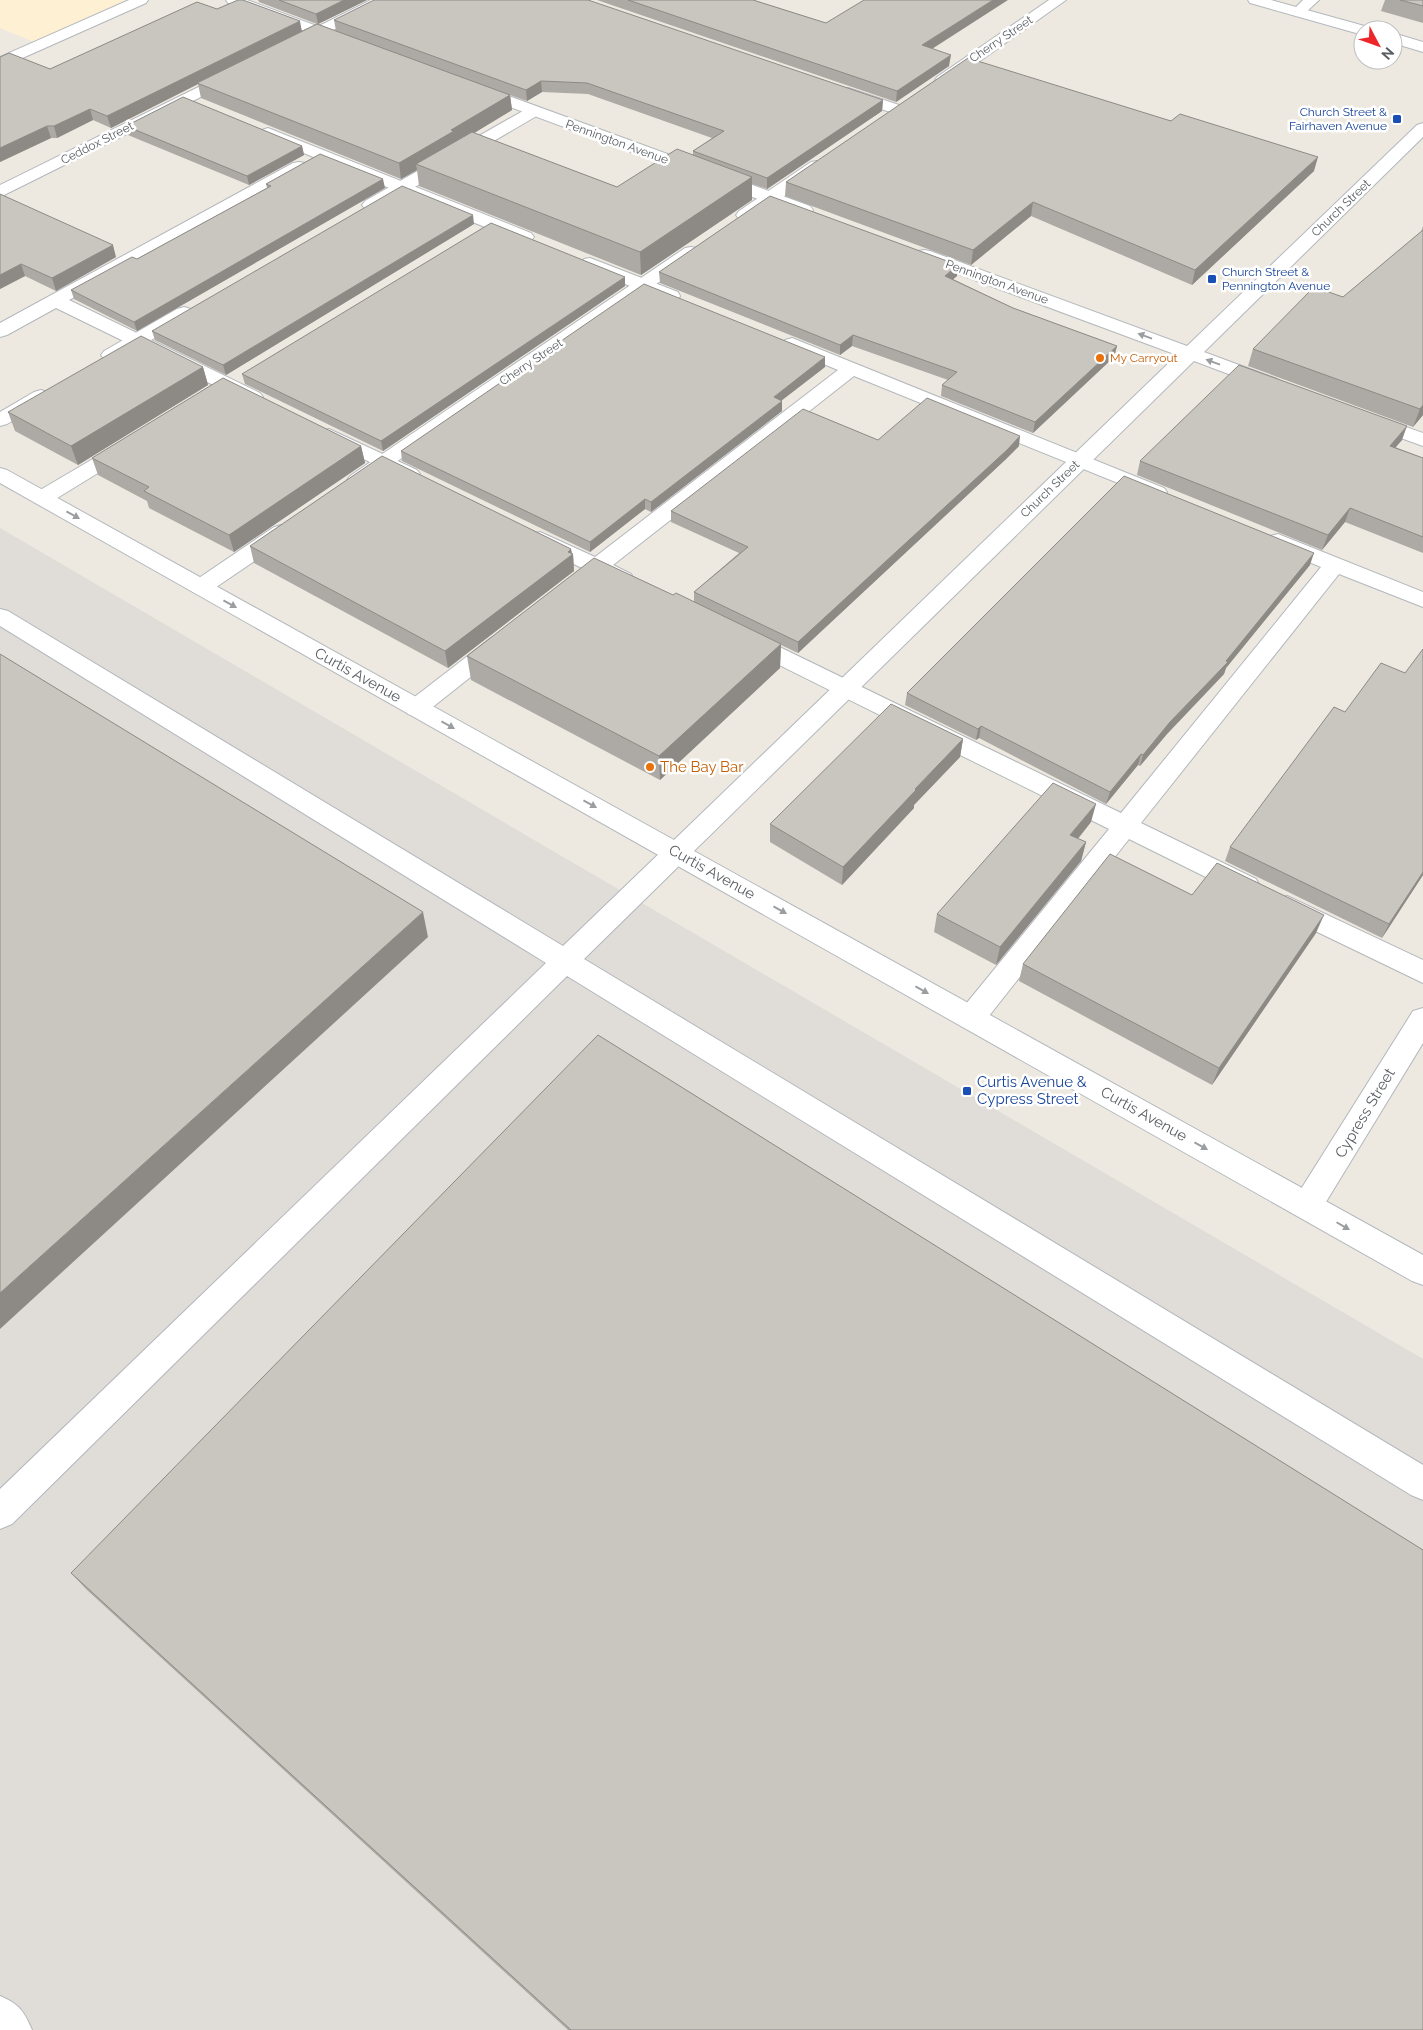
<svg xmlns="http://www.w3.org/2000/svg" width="1423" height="2030" viewBox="0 0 1423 2030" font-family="Raleway,sans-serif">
  <rect width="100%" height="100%" fill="#ede9e0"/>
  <path fill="#fef0d3" d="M0 0H127L34 42 0 28Z"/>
  <path fill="#e0dcd8" d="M0 528 1423 1359V2030H0Z"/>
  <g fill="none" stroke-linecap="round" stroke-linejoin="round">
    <g stroke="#b3b7bc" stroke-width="2">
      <path id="lane" d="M129 0H148L146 3 0 68V57Z
        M1303 0H1319L1303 15H1293L1291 12Z
        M848 88 905 107 907 110 905 113 899 115 842 96 840 93 842 90Z
        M268 128 531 233 534 237 531 241 525 242 519 241 262 136 260 133 262 130Z
        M299 162 305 163 307 167 305 171 69 300 260 393 263 397 260 401 253 403 246 401 56 308 7 335 0 337V323L293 163Z
        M590 258 678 292 680 296 678 300 671 302 664 300 584 267 581 263 584 259Z
        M792 338 1164 488 1167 492 1164 496 1157 498 1150 496 854 376 613 565 631 574 634 579 631 584 623 586 599 576C591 582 587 583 577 581L574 576 582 568 532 544 529 539 532 534 540 532 595 557 838 370 785 348 782 344 785 340Z
        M329 429 417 470 420 474 417 478 410 480 403 478 322 439 319 435 322 431Z
        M127 441 134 443 137 447 134 451 49 503 42 504 35 503 32 498 35 493 120 443Z
        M1278 534 1423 592V607L1339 574 1141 823 1256 879 1260 886 1256 893 1247 896 1238 893 1129 839 981 1026 971 1029 961 1026 957 1018 961 1010 1109 829 739 645 736 640 739 635 747 632 755 635 1121 813 1321 567 1270 546 1267 541 1270 536Z
        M0 609 8 611 563 946 668 845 677 843 686 845 690 852 686 859 584 959 1423 1465V1500L1411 1495 567 976 12 1524 0 1529V1489L546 963 0 626Z
        M499 635 507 638 510 643 507 648 424 714 416 716 408 714 404 708 408 702 491 638Z
        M1287 896 1423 960V983L1278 913 1274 906 1278 899Z
        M0 1996C19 2004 24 2011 32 2030H0Z"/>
    </g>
    <g stroke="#b3b7bc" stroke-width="2">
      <path id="street" d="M371 0H389L387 3 299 47H289L286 44 289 41Z
        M1049 0H1066L949 83H937L935 80 937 77Z
        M1248 0H1271L1368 27 1371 30H1363V35L1250 3Z
        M1393 33 1423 42V52L1393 43Z
        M233 70 239 72 241 75 239 78 0 197V185Z
        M534 106 540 108 542 111 540 114 377 209 371 210 365 209 362 205 365 201 528 108Z
        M817 161 823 162 825 166 823 170 751 219 745 220 739 219 736 215 739 211 811 162Z
        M691 247 697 248 700 252 697 256 364 484 357 486 350 484 347 480 350 476 685 248Z
        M184 307 191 309 193 313 191 317 118 359 111 361 104 359 101 355 104 351 177 309Z
        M41 390 48 392 51 396 48 400 7 424 0 426V412L34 392Z
        M282 525 290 527 293 532 290 537 209 592 201 594 193 592 190 587 193 582 274 527Z
        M1423 1008V1043L1318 1215 1307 1219 1296 1215 1292 1206 1296 1197 1413 1011Z"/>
    </g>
    <g stroke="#b4b9be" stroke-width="2">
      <path id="secondary" d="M226 0H247L349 38 352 41 349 44H339L228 3Z
        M476 84 810 206 813 210 810 214 804 215 798 214 470 92 468 89 470 86Z
        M1423 123V137L1204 352 1277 379 1280 383 1277 387 1270 389 1263 387 1194 361 694 851 1423 1255V1285L1412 1281 0 483V468L7 470 674 840 1177 355 918 259 915 255 918 251 924 250 930 251 1187 346 1417 125Z
        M1369 414 1423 433V446L1362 424 1359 420 1362 416Z"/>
    </g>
    <use href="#lane" fill="#fff" fill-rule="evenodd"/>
    <use href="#street" fill="#fff" fill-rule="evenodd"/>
    <use href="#secondary" fill="#fff" fill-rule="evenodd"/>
  </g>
  <path fill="#ada9a4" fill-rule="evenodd" d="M258 0H367L318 24 336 31 334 20 883 100 882 111 767 189 752 184V200L641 275 419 186 417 170 401 179 201 98 198 84 111 128 93 120 57 138H51L0 162V57L50 69 217 9 301 31 317 24 259 2ZM542 92 588 94 712 138 693 151V155L617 187 474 133 512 110 510 95 527 101Z
    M597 0H753L826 23 932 49 949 66 896 102Z
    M1385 0H1423V23L1381 11Z
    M126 126 302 146 304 155 249 185 128 135Z
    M1314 171 1192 285 1031 216 971 265 785 196 786 182Z
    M266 184 385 188 137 331 74 299 71 290 137 259 267 188Z
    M0 194 116 257 56 291 25 276 0 289Z
    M474 224 226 375 155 340 152 331Z
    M1423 226V415L1413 427 1248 366 1253 349 1343 297 1421 232Z
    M958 265 957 276 953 279 1013 308 1117 346 1114 357 1033 433 941 396 942 385 948 380 852 346 840 355 660 283 659 272Z
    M625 277V286L383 451 245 384 242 374Z
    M203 367 208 385 78 465 15 431 8 412Z
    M825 367 781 401 782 411 651 512 645 509 590 552 402 461 401 451Z
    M878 440 1019 446 1005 460 798 653 781 645 780 668 660 780 471 680 467 656 673 595 694 602V592L739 553 671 522V511Z
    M1402 440 1395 447 1423 458V553L1345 522 1322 550 1137 475 1140 461Z
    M361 446 365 463 234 552 149 508 147 501 98 475 92 458Z
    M250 546 571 549 572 554H573L574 571 448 668 254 563Z
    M1310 565 1226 668 1224 674 1167 734 1140 766 1138 765 1106 804 979 738 976 740 905 705 907 693Z
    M1405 673 1423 875 1382 938 1225 861 1230 847 1345 712Z
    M963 739 960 757 914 805V808L842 885 770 842V824Z
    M1091 822 1078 839 1086 842 1081 861 996 965 934 932 937 914Z
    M1192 895 1316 933 1212 1085 1019 981 1023 964Z
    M71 1573 1423 2030H568L87 1590Z"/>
  <path fill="#8d8a86" d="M344 0H367L318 24 316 14Z
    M993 0H1008L921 56 922 45Z
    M300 21 302 32 197 83 198 84 111 128 107 116Z
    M951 55 949 66 896 102 897 91Z
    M541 81 542 92 527 101 526 90Z
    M510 95 512 110 456 144 416 164 417 170 401 179 399 163 451 130Z
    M883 100 882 111 767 189V178Z
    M90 109 93 120 57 138 54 126Z
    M47 126 51 138 0 162V148Z
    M302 146 304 155 249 185 247 176Z
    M1318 157 1314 171 1192 285 1195 270Z
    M752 177V200L641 275 640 252Z
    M383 179 385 188 137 331 134 322Z
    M1033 202 1031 216 971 265 973 250Z
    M473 215 474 224 226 375 223 365Z
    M113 245 116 257 56 291 52 278Z
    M21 264 25 276 0 289V275Z
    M958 265 957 276 944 287 945 276Z
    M625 277V286L383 451 381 441Z
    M853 335 852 346 840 355V345Z
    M1117 346 1114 357 1033 433 1035 422Z
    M825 357V367L773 407 774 397Z
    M203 367 208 385 78 465 71 446Z
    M782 401V411L651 512V502Z
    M1423 405V415L1413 427 1420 409Z
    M1407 426 1402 440 1385 460 1390 446Z
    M1020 436 1019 446 1005 460 798 653V642Z
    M361 446 365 463 234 552 229 535Z
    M645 499V509L590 552V542Z
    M1350 508 1345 522 1322 550 1328 535Z
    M571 549 572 555 573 554 574 571 448 668 445 651Z
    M1314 553 1310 565 1226 668 1224 674 1167 734 1140 766 1143 755 1170 722 1226 661Z
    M781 644 780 668 660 780 659 756Z
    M981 726 979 738 976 740 978 729Z
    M963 739 960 757 914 805V808L842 885 843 867 915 789Z
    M1141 754 1138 765 1106 804 1110 792Z
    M1096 804 1091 822 1066 853 1070 835Z
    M1086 842 1081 861 996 965 1000 947Z
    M1423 872V875L1382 938 1389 924Z
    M423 912 428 937 0 1329V1293Z
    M1324 915 1316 933 1212 1085 1219 1068Z"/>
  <path fill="#c9c5bf" stroke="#8d8a86" d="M238 0H243L300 21 107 116 90 109 54 126H47L0 148V57L9 53 50 69 197 2 217 9Z
    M279 0H344L316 14Z
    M374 0H588L883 100 767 178 693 151 724 131 587 83 541 81 526 90 334 20Z
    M628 0H753L826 23 864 0H993L922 45 951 55 897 91Z
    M1400 0H1423V6Z
    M317 24 510 95 451 130 454 131 399 163 197 83Z
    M968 58 1171 121 1180 114 1318 157 1195 270 1033 202 973 250 786 182Z
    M183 97 302 146 247 176 126 126Z
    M472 132 617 187 677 149 752 177 640 252 416 164Z
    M320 154 383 179 134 322 71 290 132 257 137 259 271 186 266 184Z
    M402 186 473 215 223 365 152 331Z
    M0 194 113 245 52 278 21 264 0 275Z
    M770 196 958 265 945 276 1013 308 1117 346 1035 422 942 385 957 372 853 335 840 345 659 272Z
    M491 223 625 277 381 441 242 374Z
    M1423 230V405L1420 409 1253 349 1314 287 1343 297Z
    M644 284 825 357 774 397 782 401 651 502 645 499 590 542 401 451Z
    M141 336 203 367 71 446 8 412Z
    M1239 365 1407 426 1390 446 1423 458V537L1350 508 1328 535 1140 461Z
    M223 378 361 446 229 535 144 491 149 487 92 458Z
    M927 398 1020 436 1007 450 798 642 694 592 748 547 671 511 803 409 878 440Z
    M382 456 571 549 568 552 573 554 445 651 250 546Z
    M1124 476 1314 553 1226 661 1228 662 1170 722 1143 755 1141 754 1110 792 981 726 978 729 907 693Z
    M594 558 673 595 676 593 781 644 659 756 467 656Z
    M1423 649V872L1389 924 1230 847 1334 707 1345 712 1381 663 1405 673Z
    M0 654 423 912 0 1293Z
    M891 704 963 739 915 789 916 790 843 867 770 824Z
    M1053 783 1096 804 1070 835 1086 842 1000 947 937 914Z
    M1110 854 1192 895 1217 863 1324 915 1219 1068 1023 964Z
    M598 1035 1423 1550V2030H571L71 1573Z"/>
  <defs><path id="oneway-solid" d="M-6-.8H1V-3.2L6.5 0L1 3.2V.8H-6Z" transform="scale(1.25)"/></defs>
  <g fill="#9b9ea1">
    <use href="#oneway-solid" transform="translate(1145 336) rotate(-160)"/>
    <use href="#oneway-solid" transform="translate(1213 362) rotate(-160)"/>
    <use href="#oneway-solid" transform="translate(73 515) rotate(29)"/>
    <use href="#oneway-solid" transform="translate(230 604) rotate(29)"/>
    <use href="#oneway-solid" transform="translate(448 725) rotate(29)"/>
    <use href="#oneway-solid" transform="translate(590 804) rotate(29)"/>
    <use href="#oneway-solid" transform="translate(780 910) rotate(29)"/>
    <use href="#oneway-solid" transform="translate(922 990) rotate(29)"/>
    <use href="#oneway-solid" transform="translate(1201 1146) rotate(29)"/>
    <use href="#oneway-solid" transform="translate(1343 1226) rotate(30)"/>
  </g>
  <g fill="#1a4fb4" stroke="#fff" stroke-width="2">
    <rect x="1392" y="114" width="10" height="10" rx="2.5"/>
    <rect x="1207" y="274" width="10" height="10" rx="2.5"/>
    <rect x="962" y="1086" width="10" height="10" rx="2.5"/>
  </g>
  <g fill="#e8710a" stroke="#fff" stroke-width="2">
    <circle cx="1100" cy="358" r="5"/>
    <circle cx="650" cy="767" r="5"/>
  </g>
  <g text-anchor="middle" stroke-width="5" stroke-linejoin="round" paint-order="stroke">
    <g font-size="12" fill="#595e62" stroke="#fff">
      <text transform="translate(1001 39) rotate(-34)" y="4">Cherry Street</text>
      <text transform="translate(617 142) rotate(20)" y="4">Pennington Avenue</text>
      <text transform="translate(97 143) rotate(-27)" y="4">Ceddox Street</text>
      <text transform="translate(1341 208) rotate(-44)" y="4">Church Street</text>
      <text transform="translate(997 282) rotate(20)" y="4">Pennington Avenue</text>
      <text transform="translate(531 362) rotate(-34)" y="4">Cherry Street</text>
      <text transform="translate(1050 489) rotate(-44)" y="4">Church Street</text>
    </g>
    <g font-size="12" fill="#164399" stroke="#fff" text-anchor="end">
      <text x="1387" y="116">Church Street &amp;<tspan x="1387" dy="14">Fairhaven Avenue</tspan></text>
      <text x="1222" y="276" text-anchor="start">Church Street &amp;<tspan x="1222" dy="14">Pennington Avenue</tspan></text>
    </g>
    <g font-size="12" fill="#c56008" stroke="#fff" text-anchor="start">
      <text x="1110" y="362">My Carryout</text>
    </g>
    <g font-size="15" fill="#595e62" stroke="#fff">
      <text transform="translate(358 675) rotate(29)" y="5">Curtis Avenue</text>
      <text transform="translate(712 872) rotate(29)" y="5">Curtis Avenue</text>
      <text transform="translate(1365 1113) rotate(-59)" y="5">Cypress Street</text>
      <text transform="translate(1144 1114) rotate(29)" y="5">Curtis Avenue</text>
    </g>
    <g font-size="15" fill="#c56008" stroke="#fff" text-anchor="start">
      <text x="660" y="772">The Bay Bar</text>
    </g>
    <g font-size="15" fill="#164399" stroke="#fff" text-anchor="start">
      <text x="977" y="1087">Curtis Avenue &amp;<tspan x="977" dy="17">Cypress Street</tspan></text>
    </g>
  </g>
  <g transform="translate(1378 45) rotate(131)"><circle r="24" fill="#ffffff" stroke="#bdbfc0"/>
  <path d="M0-4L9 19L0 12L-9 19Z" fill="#ed262a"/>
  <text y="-8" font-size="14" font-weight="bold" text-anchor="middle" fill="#595e62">N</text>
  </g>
</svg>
